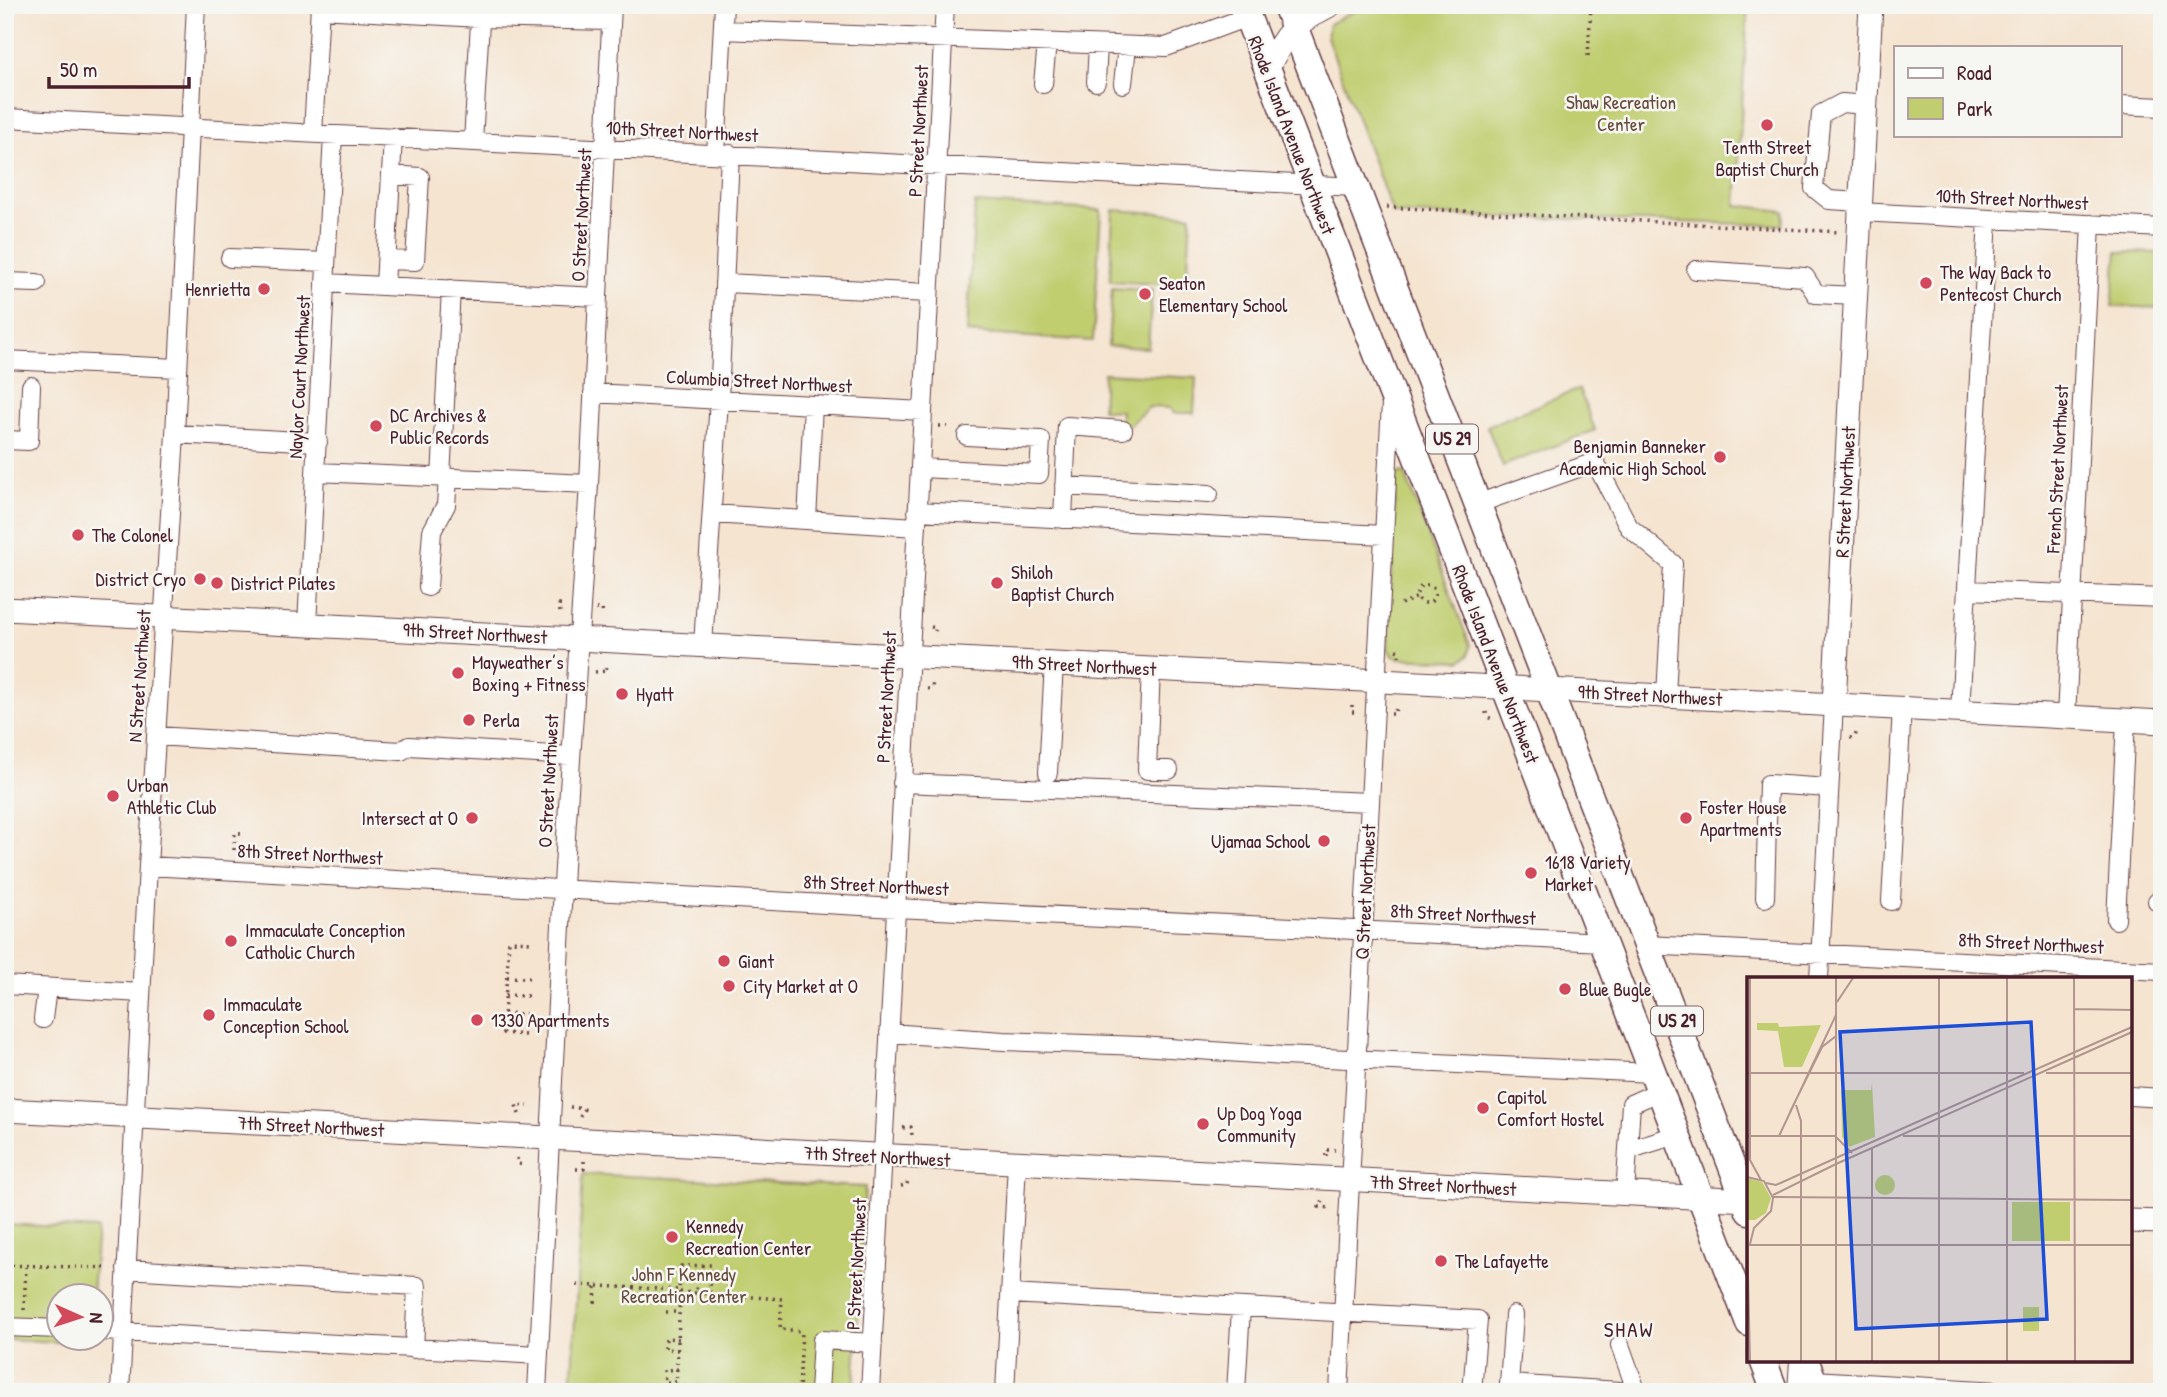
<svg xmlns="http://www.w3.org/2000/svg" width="2167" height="1397" viewBox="0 0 2167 1397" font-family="'Patrick Hand',sans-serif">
  <rect width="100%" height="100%" fill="#f6f6f2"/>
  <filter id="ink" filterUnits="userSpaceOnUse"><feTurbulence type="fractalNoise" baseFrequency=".0143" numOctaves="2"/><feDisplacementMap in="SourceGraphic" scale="14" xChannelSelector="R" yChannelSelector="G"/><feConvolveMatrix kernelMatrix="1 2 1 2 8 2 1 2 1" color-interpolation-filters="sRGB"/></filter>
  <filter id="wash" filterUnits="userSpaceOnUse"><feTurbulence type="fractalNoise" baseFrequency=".00686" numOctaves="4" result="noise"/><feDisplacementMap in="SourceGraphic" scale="28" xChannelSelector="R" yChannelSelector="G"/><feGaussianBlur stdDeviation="1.57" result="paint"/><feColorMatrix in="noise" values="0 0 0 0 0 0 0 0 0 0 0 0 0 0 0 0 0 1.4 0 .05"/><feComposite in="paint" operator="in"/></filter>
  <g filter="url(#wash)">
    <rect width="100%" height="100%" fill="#f5e4d0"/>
    <path fill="#c0ce70" stroke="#85764e" stroke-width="2" d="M1365 5H1748L1736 205 1784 211 1782 225 1393 214 1327 37 1329 24Z
      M975 203 1101 210 1093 341 967 333Z
      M1113 210 1191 215 1187 286 1110 281Z
      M2117 252 2162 253V308L2112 306Z
      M1112 288 1152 290 1148 348 1108 346Z
      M1104 373 1196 378 1194 413H1173L1170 408 1149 407 1127 427H1120L1121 411 1102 410Z
      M1579 389 1595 430 1503 466 1487 426Z
      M1401 472 1405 474 1470 645 1468 656 1460 661 1398 658 1393 656 1388 649 1396 475Z
      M583 1174 865 1187 854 1392H571Z
      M5 1224 97 1229 92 1295 60 1296V1338H89V1344L5 1339Z"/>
  </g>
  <g filter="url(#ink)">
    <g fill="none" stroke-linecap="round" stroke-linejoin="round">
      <g stroke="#643d44" stroke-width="20">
        <path id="minor" d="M320 9 480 18 611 21
          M723 30 1166 47 1247 17
          M1096 82 1098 45
          M1043 84 1047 43
          M1123 84 1127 46
          M2120 105 2162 107
          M5 118 1356 187
          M313 134 320 5
          M473 142 481 5
          M716 154 724 5
          M1861 202 1829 200 1814 188 1821 114 1842 103 1866 105
          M1860 212 2162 228
          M230 258 326 262
          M387 260 415 261 420 177 391 175
          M1696 270 1805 277 1816 294 1855 296
          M5 282 37 283
          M325 283 598 297
          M724 283 929 293
          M385 286 393 137
          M5 360 178 368
          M593 393 923 411
          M175 434 318 442
          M5 440 29 441 31 386
          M920 468 1039 474 1041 440 967 436
          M316 472 589 484
          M441 478 451 289
          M1064 486 1209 494
          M1477 504 1595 462 1629 527 1673 564 1666 696
          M917 511 1384 535
          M712 514 917 527
          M1063 519 1067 426 1123 430
          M807 520 813 405
          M428 587 432 531 446 505 448 479
          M1967 590 2162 598
          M307 625 333 135
          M703 645 719 400 730 154
          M1151 668 1147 770H1169
          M1960 711 1988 219
          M2066 717 2091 224
          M156 736 401 751 409 746 570 756
          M1048 773 1054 663
          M902 783 1370 802
          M148 866 896 908 1603 942
          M1765 898 1768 784 1829 788
          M1891 901 1902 708
          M2157 901H2162
          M2116 920 2126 720
          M1646 945 2162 971
          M1819 979 1834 704
          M5 985 141 993
          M43 1019 47 988
          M889 1033 1003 1041 1141 1046 1283 1056 1653 1073
          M2130 1096 2162 1098
          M1628 1150 1676 1135
          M1625 1194 1631 1104 1660 1091
          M126 1269 417 1286 414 1349
          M1011 1294 1478 1320 1472 1392
          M5 1327 60 1329
          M102 1331 539 1355
          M1620 1345 1636 1390
          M1813 1380 2015 1392
          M1509 1384 1514 1315
          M120 1392 148 866 175 434 196 5
          M537 1392 564 867 589 484 612 5
          M819 1392 822 1340 873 1343
          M870 1392 945 5
          M1005 1392 1017 1163
          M1236 1392 1241 1308
          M1339 1392 1391 403
          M1509 1392V1384L1636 1392
          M1797 1392 1799 1360"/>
      </g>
      <g stroke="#643d44" stroke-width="25">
        <path id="major" d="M1267 69C1287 31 1292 25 1330 5
          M5 609 2162 722
          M1834 704 1871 5
          M5 1110 1749 1200
          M2130 1221 2162 1222"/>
      </g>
      <g stroke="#643d44" stroke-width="29">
        <path id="highway" d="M1243 5 1749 1323
          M1286 5 1749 1211
          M1763 1360 1775 1392
          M1805 1360 1818 1392"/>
      </g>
      <path stroke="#643d44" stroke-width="3.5" stroke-dasharray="2 5" stroke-linecap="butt" d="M1588 56 1591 5
        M1387 207 1841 232
        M939 426H947
        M1417 594a9 9 0 1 1 18 0a9 9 0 1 1-18 0Z
        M1401 604 1418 597
        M596 609H602L603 615
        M560 612 559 605H564
        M931 627 936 628 935 631
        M1396 650 1399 651V656
        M550 668 554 662
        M595 672 607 671 606 665
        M927 689H931L933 683
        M1352 705V712H1358
        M1486 712 1487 717 1493 719
        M1391 714H1395L1396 706
        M1850 738 1855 737 1857 730
        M234 850 235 833H245
        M507 977 529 978
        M505 995 528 996
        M504 1013 526 1014
        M525 1035 503 1033 509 941 531 942
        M570 1107 584 1109 580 1117
        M519 1114 516 1105 528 1106
        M903 1128 911 1127 912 1135
        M1326 1156V1150H1335
        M517 1158 518 1164 525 1165
        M576 1169H584V1161
        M901 1186 907 1185 908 1179
        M1323 1201 1319 1207 1332 1208
        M5 1265 110 1268
        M577 1285 679 1290 681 1266 711 1265 710 1294 696 1293 697 1280 680 1279
        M680 1292 696 1293
        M710 1294 782 1299 780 1329 801 1331
        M595 1303 596 1286
        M5 1304 12 1309
        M24 1310 26 1267
        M666 1312H679
        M678 1350 665 1349 666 1338 679 1339
        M676 1382H665L664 1370 683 1369
        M896 1388V1383
        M676 1392 680 1292
        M799 1392 802 1331"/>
      <use href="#minor" stroke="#fff" stroke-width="18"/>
      <use href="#major" stroke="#fff" stroke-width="23"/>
      <use href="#highway" stroke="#fff" stroke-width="26"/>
    </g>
  </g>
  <g fill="#d1495b" stroke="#f6f6f2" stroke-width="2.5">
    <circle cx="1767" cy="125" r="7"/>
    <circle cx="1926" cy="283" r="7"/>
    <circle cx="264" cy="289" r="7"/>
    <circle cx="1145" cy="294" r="7"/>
    <circle cx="376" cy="426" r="7"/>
    <circle cx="1720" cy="457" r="7"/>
    <circle cx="78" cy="535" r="7"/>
    <circle cx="200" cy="579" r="7"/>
    <circle cx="217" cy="583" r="7"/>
    <circle cx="997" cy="583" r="7"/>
    <circle cx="458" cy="673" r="7"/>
    <circle cx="622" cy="694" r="7"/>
    <circle cx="469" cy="720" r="7"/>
    <circle cx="113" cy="796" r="7"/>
    <circle cx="472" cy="818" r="7"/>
    <circle cx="1686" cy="818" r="7"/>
    <circle cx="1324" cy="841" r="7"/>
    <circle cx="1531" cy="873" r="7"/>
    <circle cx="231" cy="941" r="7"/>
    <circle cx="724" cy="961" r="7"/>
    <circle cx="729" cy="986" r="7"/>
    <circle cx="1565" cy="989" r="7"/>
    <circle cx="209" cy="1015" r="7"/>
    <circle cx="477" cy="1020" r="7"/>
    <circle cx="1483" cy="1108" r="7"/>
    <circle cx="1203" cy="1124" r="7"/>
    <circle cx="672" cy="1237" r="7"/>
    <circle cx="1441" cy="1261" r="7"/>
  </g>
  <g text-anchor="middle" stroke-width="5" stroke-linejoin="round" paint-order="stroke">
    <g fill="#f6f6f2" stroke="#7e6067" stroke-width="2">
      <rect x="1426" y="424.5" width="52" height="29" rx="5"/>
      <rect x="1651" y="1006.5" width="52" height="29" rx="5"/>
    </g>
    <g font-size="18" font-weight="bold" fill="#4a1f2b">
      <text x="1452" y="445">US 29</text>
      <text x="1677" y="1027">US 29</text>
    </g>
    <g font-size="19" fill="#684b3c" stroke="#f6f6f2">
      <text x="1621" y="109">Shaw Recreation<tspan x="1621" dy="22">Center</tspan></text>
      <text x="684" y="1281">John F Kennedy<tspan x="684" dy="22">Recreation Center</tspan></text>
    </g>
    <g font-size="19" fill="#4a1f2b" stroke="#f6f6f2">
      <text transform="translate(682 131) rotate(3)" y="7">10th Street Northwest</text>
      <text transform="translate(918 131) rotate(-87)" y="7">P Street Northwest</text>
      <text transform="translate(1292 135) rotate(69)" y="7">Rhode Island Avenue Northwest</text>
      <text transform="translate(2012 199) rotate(3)" y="7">10th Street Northwest</text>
      <text transform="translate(581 215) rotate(-87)" y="7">O Street Northwest</text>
      <text transform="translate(299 377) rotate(-87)" y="7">Naylor Court Northwest</text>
      <text transform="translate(759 381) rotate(3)" y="7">Columbia Street Northwest</text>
      <text transform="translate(2057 469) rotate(-87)" y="7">French Street Northwest</text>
      <text transform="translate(1845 492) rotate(-87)" y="7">R Street Northwest</text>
      <text transform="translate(475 633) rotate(3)" y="7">9th Street Northwest</text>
      <text transform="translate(1496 664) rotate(69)" y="7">Rhode Island Avenue Northwest</text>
      <text transform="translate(1084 665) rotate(3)" y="7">9th Street Northwest</text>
      <text transform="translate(139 676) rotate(-86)" y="7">N Street Northwest</text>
      <text transform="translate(1650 695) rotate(3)" y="7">9th Street Northwest</text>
      <text transform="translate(886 697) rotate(-87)" y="7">P Street Northwest</text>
      <text transform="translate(548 781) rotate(-87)" y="7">O Street Northwest</text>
      <text transform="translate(310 854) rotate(3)" y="7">8th Street Northwest</text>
      <text transform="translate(876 885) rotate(3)" y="7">8th Street Northwest</text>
      <text transform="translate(1365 892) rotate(-87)" y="7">Q Street Northwest</text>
      <text transform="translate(1463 914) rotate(3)" y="7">8th Street Northwest</text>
      <text transform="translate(2031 943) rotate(3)" y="7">8th Street Northwest</text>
      <text transform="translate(311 1126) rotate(3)" y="7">7th Street Northwest</text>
      <text transform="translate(877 1156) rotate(3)" y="7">7th Street Northwest</text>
      <text transform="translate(1443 1185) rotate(3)" y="7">7th Street Northwest</text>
      <text transform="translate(856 1264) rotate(-87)" y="7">P Street Northwest</text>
    </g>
    <g font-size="19" fill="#4a1f2b" stroke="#f6f6f2" text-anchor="start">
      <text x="1767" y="154" text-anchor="middle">Tenth Street<tspan x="1767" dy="22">Baptist Church</tspan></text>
      <text x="1940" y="279">The Way Back to<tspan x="1940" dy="22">Pentecost Church</tspan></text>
      <text x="1159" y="290">Seaton<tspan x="1159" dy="22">Elementary School</tspan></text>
      <text x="250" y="296" text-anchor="end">Henrietta</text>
      <text x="390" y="422">DC Archives &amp;<tspan x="390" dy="22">Public Records</tspan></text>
      <text x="1706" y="453" text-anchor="end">Benjamin Banneker<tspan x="1706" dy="22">Academic High School</tspan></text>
      <text x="92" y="542">The Colonel</text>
      <text x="1011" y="579">Shiloh<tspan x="1011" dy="22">Baptist Church</tspan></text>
      <text x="186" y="586" text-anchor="end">District Cryo</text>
      <text x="231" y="590">District Pilates</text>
      <text x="472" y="669">Mayweather’s<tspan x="472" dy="22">Boxing + Fitness</tspan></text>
      <text x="636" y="701">Hyatt</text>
      <text x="483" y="727">Perla</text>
      <text x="127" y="792">Urban<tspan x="127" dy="22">Athletic Club</tspan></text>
      <text x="1700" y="814">Foster House<tspan x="1700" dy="22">Apartments</tspan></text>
      <text x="458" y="825" text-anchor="end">Intersect at O</text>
      <text x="1310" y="848" text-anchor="end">Ujamaa School</text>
      <text x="1545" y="869">1618 Variety<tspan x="1545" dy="22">Market</tspan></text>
      <text x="245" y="937">Immaculate Conception<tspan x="245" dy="22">Catholic Church</tspan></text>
      <text x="738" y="968">Giant</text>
      <text x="743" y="993">City Market at O</text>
      <text x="1579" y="996">Blue Bugle</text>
      <text x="223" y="1011">Immaculate<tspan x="223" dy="22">Conception School</tspan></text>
      <text x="491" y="1027">1330 Apartments</text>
      <text x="1497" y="1104">Capitol<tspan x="1497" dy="22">Comfort Hostel</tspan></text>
      <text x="1217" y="1120">Up Dog Yoga<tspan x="1217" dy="22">Community</tspan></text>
      <text x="686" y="1233">Kennedy<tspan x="686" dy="22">Recreation Center</tspan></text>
      <text x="1455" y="1268">The Lafayette</text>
    </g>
    <g font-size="21" letter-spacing="2" fill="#4a1f2b" stroke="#f6f6f2">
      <text x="1629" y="1337">SHAW</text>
    </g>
  </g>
  <g transform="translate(1747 977)">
    <rect width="385" height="385" fill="#f5e4d0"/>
    <path d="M10 46H31L32 50 74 48 55 90H37L31 54 10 53ZM125 106 128 160 102 170 95 160 94 113H124ZM128 208a10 10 0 1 1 20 0a10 10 0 1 1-20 0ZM0 201 15 205 24 221 19 236 8 243H0ZM265 225H323V264H265ZM276 330H292V354H276Z" fill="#c0ce70"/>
    <path fill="none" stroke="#b1958e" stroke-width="2" d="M3 1V183L14 203M260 1V384M327 1 328 384M90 25 106 1M328 32 385 33M328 75 385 50M329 80 385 55M0 96H192M192 96H277M299 96H385M49 128 54 144V384M43 135 75 70 89 59M0 159H88L105 176M32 159 89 38M156 159H385M125 171V384M89 187 329 80M0 200 17 204 26 221 24 234 7 251 3 267M19 206 29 208 89 181V1M26 218 89 187M26 220 385 223M0 253 3 384M2 268H385M89 384V181L328 75M192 384V1"/>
    <path fill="#1d4ed8" fill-opacity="0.15" stroke="#1d4ed8" stroke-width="3.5" d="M284 45 300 342 109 352 93 55Z"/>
    <rect width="385" height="385" fill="none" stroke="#4a1f2b" stroke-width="3.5"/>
  </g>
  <rect width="2167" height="1397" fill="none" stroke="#f6f6f2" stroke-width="28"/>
  <rect x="1894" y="46" width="228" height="91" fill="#f6f6f2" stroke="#b1a0a2" stroke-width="2"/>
  <rect x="1908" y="68" width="35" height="10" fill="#ffffff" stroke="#b1a0a2" stroke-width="2"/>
  <text x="1957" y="80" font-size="21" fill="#4a1f2b">Road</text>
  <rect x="1908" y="98" width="35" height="21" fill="#c0ce70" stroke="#b1a0a2" stroke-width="2"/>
  <text x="1957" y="116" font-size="21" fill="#4a1f2b">Park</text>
  <g transform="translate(80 1317) rotate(93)"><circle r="33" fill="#f6f6f2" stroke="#b1a0a2" stroke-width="2"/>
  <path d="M0-5L12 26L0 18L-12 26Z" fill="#d1495b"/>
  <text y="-10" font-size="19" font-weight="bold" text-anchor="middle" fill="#4a1f2b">N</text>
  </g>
  <path d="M49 77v10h140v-10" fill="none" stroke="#4a1f2b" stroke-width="3.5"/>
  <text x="60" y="77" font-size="21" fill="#4a1f2b" stroke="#f6f6f2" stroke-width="5" paint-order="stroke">50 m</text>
</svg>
